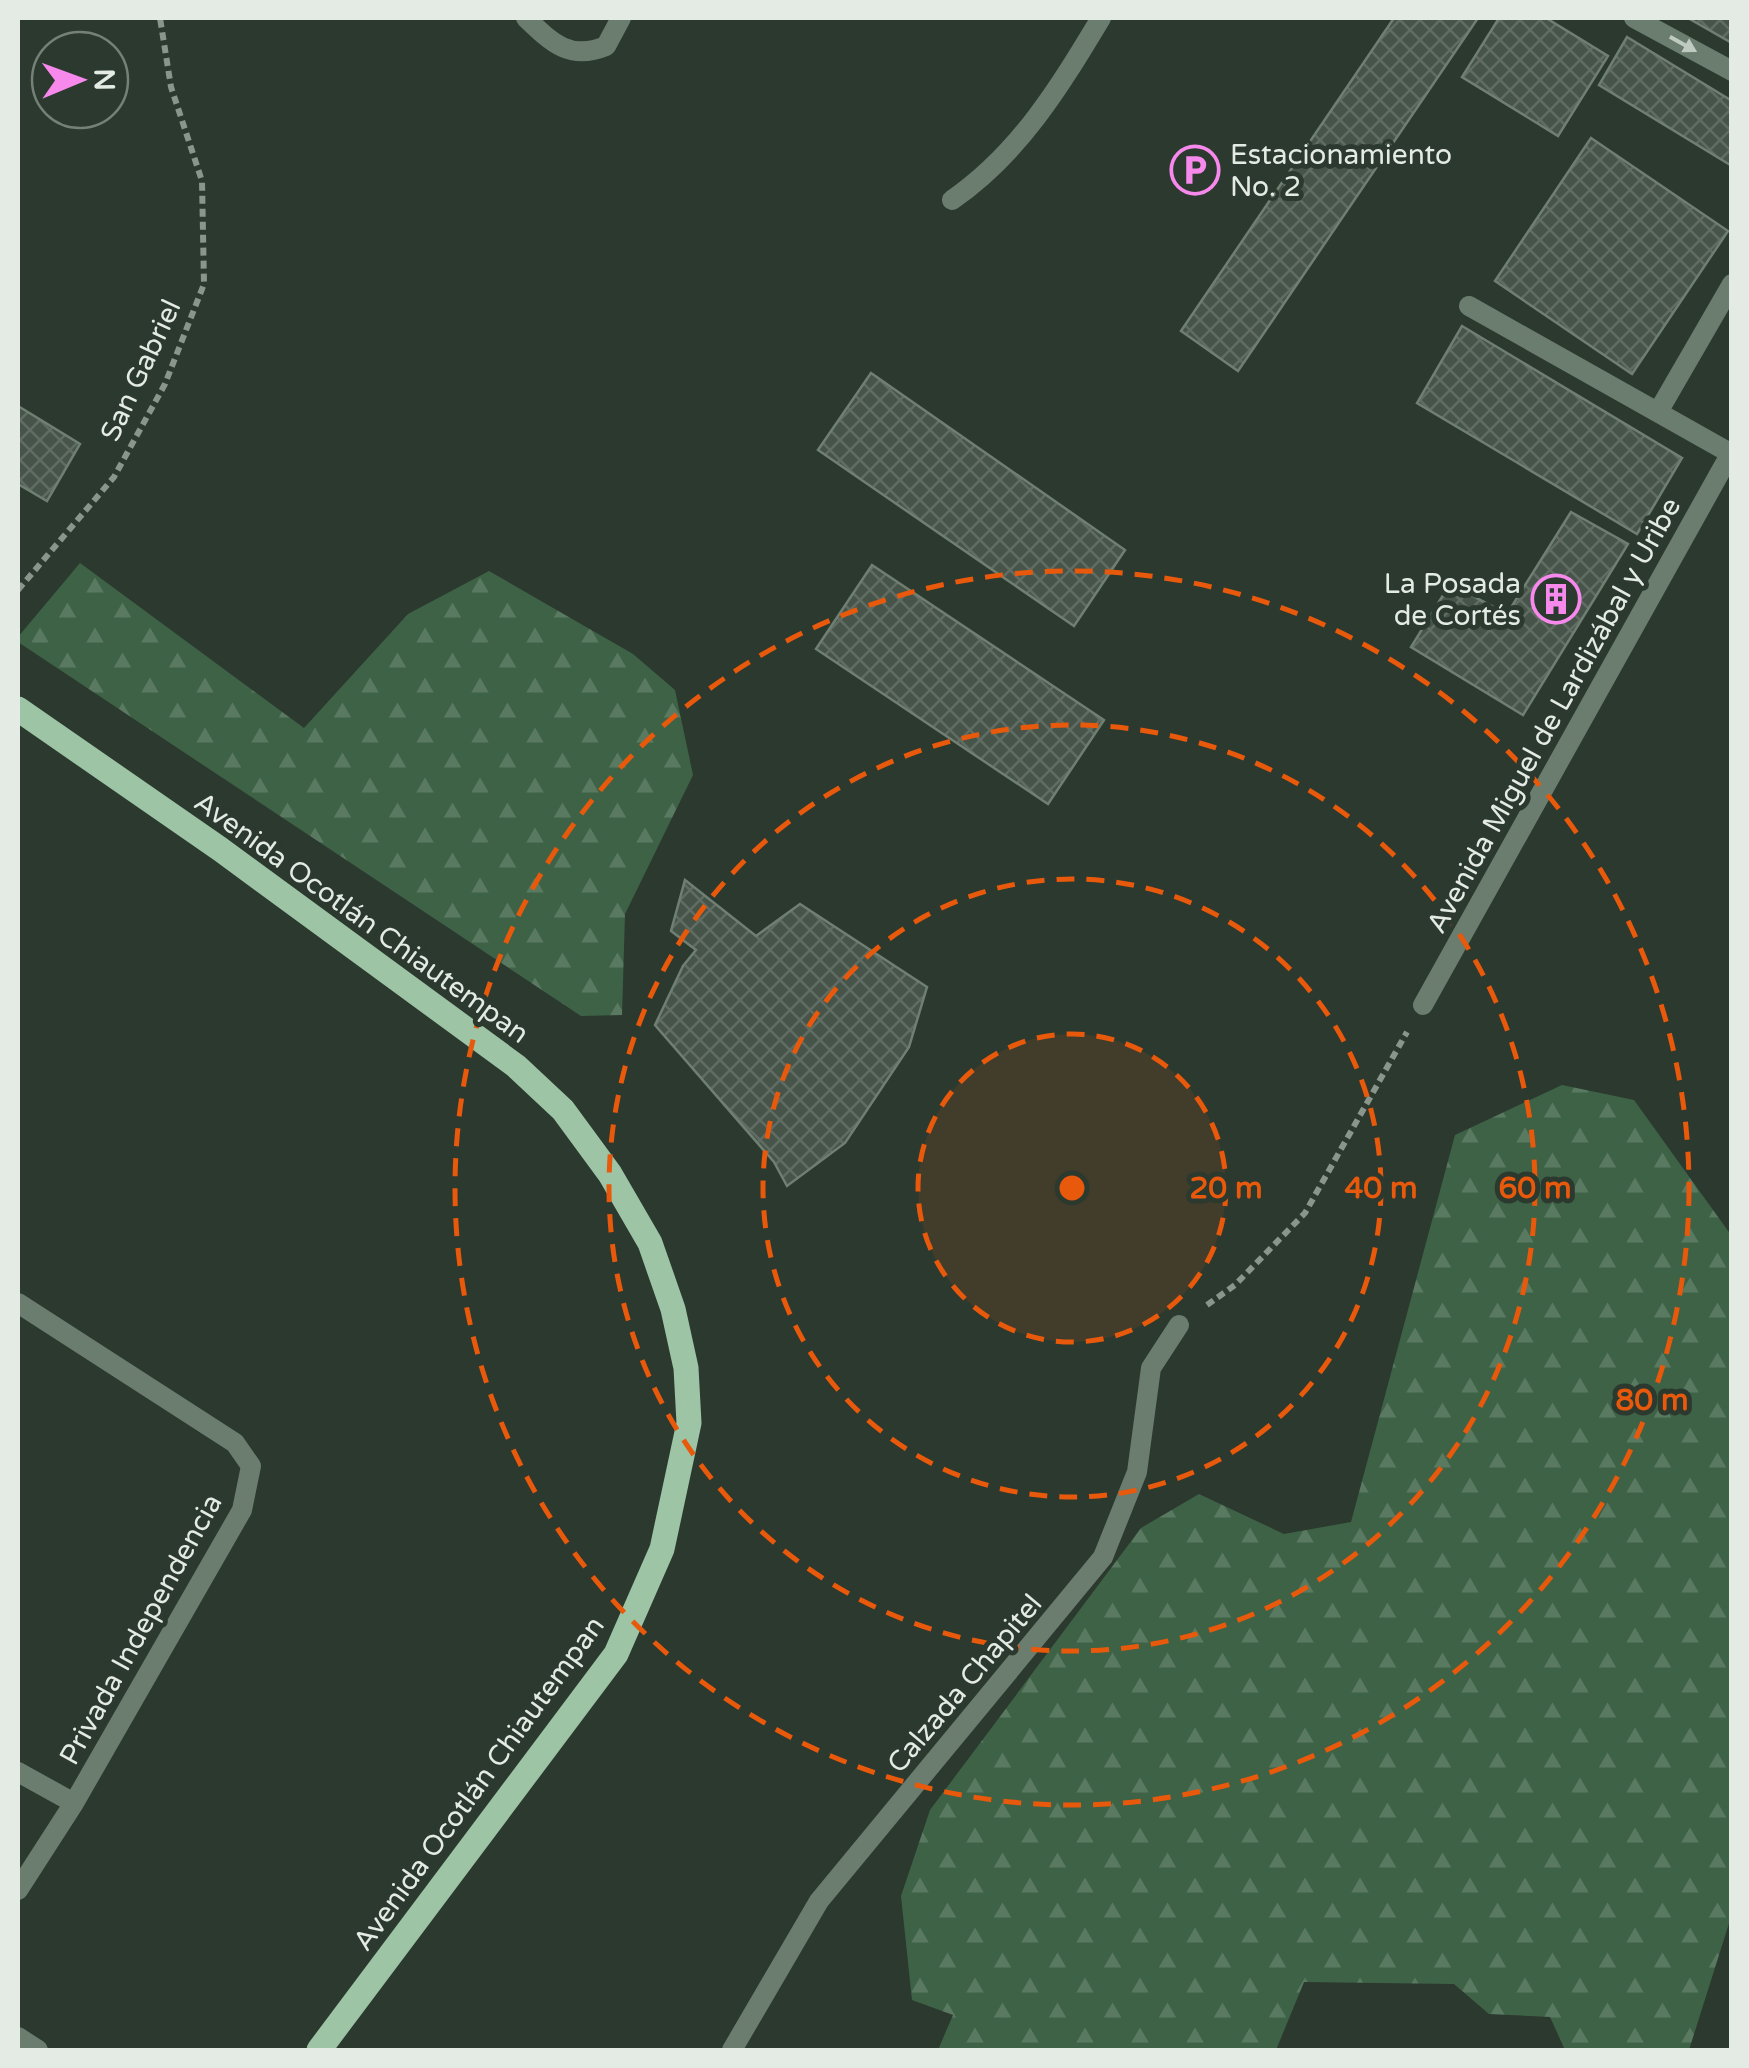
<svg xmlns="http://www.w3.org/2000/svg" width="1749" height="2068" viewBox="0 0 1749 2068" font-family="'Varela Round',sans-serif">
  <defs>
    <pattern id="forest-firs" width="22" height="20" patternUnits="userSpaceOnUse" patternTransform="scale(2.5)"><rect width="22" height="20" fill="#3d6246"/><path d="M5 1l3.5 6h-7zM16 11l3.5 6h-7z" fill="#597961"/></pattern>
    <pattern id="building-cross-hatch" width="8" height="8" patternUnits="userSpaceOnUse" patternTransform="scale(2.5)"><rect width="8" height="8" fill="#465449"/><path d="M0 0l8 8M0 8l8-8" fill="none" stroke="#616d63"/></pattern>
  </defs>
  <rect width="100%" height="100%" fill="#2c392f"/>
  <path fill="url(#forest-firs)" d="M80 563 304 728 408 614 489 571 633 654 675 690 693 775 625 914 622 1015 581 1016 18 642V637Z
    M1562 1085 1634 1100 1731 1235V1917L1689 2050H1565L1550 2017 1489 2014 1454 1984 1304 1982 1276 2050H938L953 2015 912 2000 901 1896 930 1810 1141 1528 1199 1494 1284 1534 1351 1522 1455 1135Z"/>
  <path fill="url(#building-cross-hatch)" stroke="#6f7f72" stroke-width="2.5" d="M1394 18H1478L1238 371 1181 331Z
    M1499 18H1546L1608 56 1558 136 1462 77Z
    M1688 18H1732V43Z
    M1627 37 1732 101V166L1599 85Z
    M1591 138 1728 231 1632 374 1495 281Z
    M1462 326 1682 458 1637 534 1417 403Z
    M871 373 1125 550 1074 626 818 450Z
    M18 406 80 444 47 501 18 484Z
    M1571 512 1628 544 1523 715 1411 647 1450 584 1507 614Z
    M872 565 1104 720 1048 804 816 649Z
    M685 880 756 936 800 904 927 987 909 1047 845 1143 787 1186 774 1162 655 1025 683 966 696 950 671 931Z"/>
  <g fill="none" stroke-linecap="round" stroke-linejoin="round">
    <path stroke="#8a958c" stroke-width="6" stroke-dasharray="8 5" stroke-linecap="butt" d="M18 590 114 477 165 384 204 284 202 181 171 87 160 18
      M1207 1305 1235 1285 1305 1213 1407 1032"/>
    <path stroke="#6a7d6e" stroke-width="20" d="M526 18C552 43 570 61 606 46L621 18
      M1469 306 1730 453
      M1658 412 1732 284"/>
    <path stroke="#6a7d6e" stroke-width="20" d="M1634 18 1732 71
      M952 200C1020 153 1060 86 1101 18
      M1423 1005 1732 451
      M18 1303 235 1443 251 1466 242 1510 74 1803 18 1890
      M18 1772 74 1803
      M18 2037 38 2050
      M732 2050 819 1901 1103 1557 1137 1472 1151 1368 1179 1325"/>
    <path stroke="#9dc4a5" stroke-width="25" d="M18 709 220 849 516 1066 563 1110 610 1174 650 1243 673 1309 686 1368 689 1423 662 1549 616 1654 319 2050"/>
  </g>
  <defs><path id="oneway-solid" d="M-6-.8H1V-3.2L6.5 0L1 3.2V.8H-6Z" transform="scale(2.5)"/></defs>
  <use fill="#bfcac1" href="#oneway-solid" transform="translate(1683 44) rotate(29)"/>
  <circle cx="1072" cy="1188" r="154" fill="#e8590c" fill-opacity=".12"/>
  <g fill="none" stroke="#e8590c" stroke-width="5" stroke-dasharray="18 12">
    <circle cx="1072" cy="1188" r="154"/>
    <circle cx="1072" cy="1188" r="309"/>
    <circle cx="1072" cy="1188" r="463"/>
    <circle cx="1072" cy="1188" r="617"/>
  </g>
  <defs>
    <g id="parking-ring" transform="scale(2.5)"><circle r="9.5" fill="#2c392f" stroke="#f788ec" stroke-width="1.5"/><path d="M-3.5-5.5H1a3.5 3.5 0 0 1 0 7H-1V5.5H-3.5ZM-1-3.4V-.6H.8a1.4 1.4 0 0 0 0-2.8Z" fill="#f788ec"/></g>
    <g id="building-ring" transform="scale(2.5)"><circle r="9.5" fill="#2c392f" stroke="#f788ec" stroke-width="1.5"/><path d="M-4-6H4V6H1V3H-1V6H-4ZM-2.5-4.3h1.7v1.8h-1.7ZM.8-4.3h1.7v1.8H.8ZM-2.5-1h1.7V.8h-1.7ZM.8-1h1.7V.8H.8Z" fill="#f788ec"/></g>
  </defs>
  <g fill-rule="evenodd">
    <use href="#parking-ring" x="1195" y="170"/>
    <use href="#building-ring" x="1556" y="599"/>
  </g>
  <g text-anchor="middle" stroke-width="10" stroke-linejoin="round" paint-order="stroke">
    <g font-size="28" fill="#e3ebe4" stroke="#2c392f" text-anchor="start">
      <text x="1230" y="164">Estacionamiento<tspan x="1230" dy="32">No. 2</tspan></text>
      <text x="1521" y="593" text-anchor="end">La Posada<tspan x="1521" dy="32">de Cortés</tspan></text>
    </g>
    <g font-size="28" fill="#e3ebe4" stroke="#2c392f">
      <text transform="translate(140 370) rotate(-65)" y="10">San Gabriel</text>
      <text transform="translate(1553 715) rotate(-61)" y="10">Avenida Miguel de Lardizábal y Uribe</text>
      <text transform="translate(362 917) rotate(36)" y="10">Avenida Ocotlán Chiautempan</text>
      <text transform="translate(140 1629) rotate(-61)" y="10">Privada Independencia</text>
      <text transform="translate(964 1683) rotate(-50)" y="10">Calzada Chapitel</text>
      <text transform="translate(478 1783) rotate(-54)" y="10">Avenida Ocotlán Chiautempan</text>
    </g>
  </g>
  <circle cx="1072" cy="1188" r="15" fill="#e8590c" stroke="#2c392f" stroke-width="5"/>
  <g font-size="30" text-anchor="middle" font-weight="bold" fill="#e8590c" stroke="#2c392f" stroke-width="10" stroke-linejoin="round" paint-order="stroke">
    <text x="1226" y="1198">20 m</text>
    <text x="1381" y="1198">40 m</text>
    <text x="1535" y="1198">60 m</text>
    <text x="1652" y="1410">80 m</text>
  </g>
  <rect width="1749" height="2068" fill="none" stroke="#e3ebe4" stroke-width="40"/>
  <g transform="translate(80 80) rotate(89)"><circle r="48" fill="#2c392f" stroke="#758077" stroke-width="2.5"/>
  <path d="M0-8L18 38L0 25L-18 38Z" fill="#f788ec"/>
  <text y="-15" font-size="28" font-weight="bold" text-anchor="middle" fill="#e3ebe4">N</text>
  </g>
</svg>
